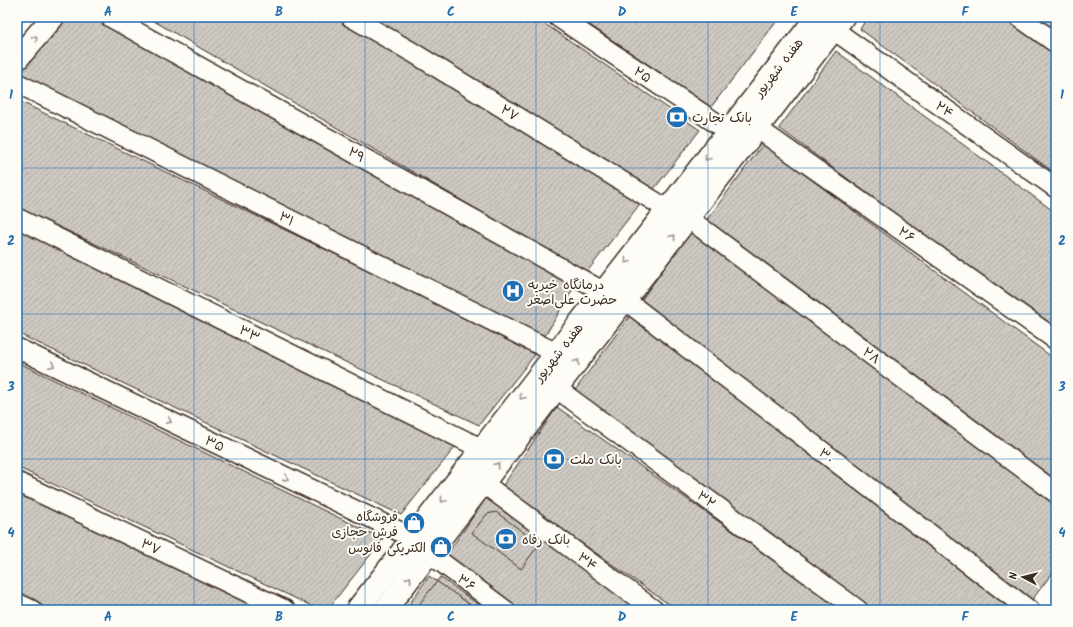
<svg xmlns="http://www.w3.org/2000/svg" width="1073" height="627" viewBox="0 0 1073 627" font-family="Kalam,'Playpen Sans Arabic',sans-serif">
  <defs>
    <pattern id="building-hatch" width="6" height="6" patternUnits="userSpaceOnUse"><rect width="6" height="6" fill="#cdc8c2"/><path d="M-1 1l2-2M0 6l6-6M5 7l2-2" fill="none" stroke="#b1aca6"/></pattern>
  </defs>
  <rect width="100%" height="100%" fill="#fdfcf7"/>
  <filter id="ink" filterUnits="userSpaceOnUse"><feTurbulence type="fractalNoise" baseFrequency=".025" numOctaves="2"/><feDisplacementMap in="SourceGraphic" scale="8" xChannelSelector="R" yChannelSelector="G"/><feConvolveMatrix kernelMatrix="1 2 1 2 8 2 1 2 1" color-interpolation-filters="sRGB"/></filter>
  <g filter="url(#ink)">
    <path fill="url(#building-hatch)" stroke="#3b2a1e" d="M62 17H91L576 284 545 336 17 87V75Z
      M147 17H335L643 200 586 273Z
      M369 17H535L700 130 654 189Z
      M578 17H780L711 107Z
      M868 17H1006L1056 54V174L860 29Z
      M1035 17H1056V32Z
      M836 51 1056 213V333L779 128Z
      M17 100 537 352 479 425 17 207Z
      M763 144 1056 360V480L706 221Z
      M17 228 459 442 401 515 17 333Z
      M693 229 1056 498V568L1032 600 636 307Z
      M632 313 1025 610H872L575 390Z
      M17 362 383 539 327 610H320L17 467Z
      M557 407 844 610H677L502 487Z
      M17 490 283 610H44L17 596Z
      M491 491 660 610H492L436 570Z
      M496 512 539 544 521 569 472 533 487 514Z
      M429 576 478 610H405Z
      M440 577 486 610H415Z"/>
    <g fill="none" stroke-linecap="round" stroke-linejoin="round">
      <g stroke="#3b2a1e" stroke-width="22">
        <path id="minor" d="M110 17 604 292
          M351 17 412 52 667 209
          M558 17 728 131
          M1019 17 1056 43
          M834 30 1056 188
          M17 83 556 353
          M757 128 1056 340
          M17 218 482 449
          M688 218 1056 493
          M625 300 1029 610
          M17 348 413 538
          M556 388 858 610
          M17 482 285 610
          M483 483 654 610
          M429 553 505 610
          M17 603 32 610"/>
      </g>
      <g stroke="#3b2a1e" stroke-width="25">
        <path id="secondary" d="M17 59 53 17
          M357 610 817 17
          M385 610 843 17"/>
      </g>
      <use href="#minor" stroke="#fdfcf7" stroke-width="19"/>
      <use href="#secondary" stroke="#fdfcf7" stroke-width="22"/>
    </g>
    <defs><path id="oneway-chevron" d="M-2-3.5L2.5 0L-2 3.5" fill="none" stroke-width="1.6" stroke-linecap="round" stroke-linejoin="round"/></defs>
    <g stroke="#9c938a">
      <use href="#oneway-chevron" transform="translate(35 38) rotate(-50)"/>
      <use href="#oneway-chevron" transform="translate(707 158) rotate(128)"/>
      <use href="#oneway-chevron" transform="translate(673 237) rotate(-52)"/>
      <use href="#oneway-chevron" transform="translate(627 261) rotate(128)"/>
      <use href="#oneway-chevron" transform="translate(577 362) rotate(-52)"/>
      <use href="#oneway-chevron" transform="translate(52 365) rotate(26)"/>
      <use href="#oneway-chevron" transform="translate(522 397) rotate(128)"/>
      <use href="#oneway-chevron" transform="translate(169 421) rotate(26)"/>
      <use href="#oneway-chevron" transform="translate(497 465) rotate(-52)"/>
      <use href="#oneway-chevron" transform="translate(286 478) rotate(26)"/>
      <use href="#oneway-chevron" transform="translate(443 500) rotate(128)"/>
      <use href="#oneway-chevron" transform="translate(409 579) rotate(-52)"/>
    </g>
  </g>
  <path fill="none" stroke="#1f6fb2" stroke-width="1" stroke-opacity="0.55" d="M194 17V610M365 17V610M536 17V610M708 17V610M880 17V610M17 168H1056M17 314H1056M17 459H1056"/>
  <defs>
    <g id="bank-disc" transform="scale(1.15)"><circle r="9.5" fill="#1f6fb2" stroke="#fdfcf7"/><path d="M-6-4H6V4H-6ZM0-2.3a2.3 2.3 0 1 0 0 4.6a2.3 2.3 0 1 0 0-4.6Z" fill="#fff"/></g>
    <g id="hospital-disc" transform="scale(1.15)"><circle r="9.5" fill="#1f6fb2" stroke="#fdfcf7"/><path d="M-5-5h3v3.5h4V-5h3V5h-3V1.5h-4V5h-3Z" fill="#fff"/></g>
    <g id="shop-disc" transform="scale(1.15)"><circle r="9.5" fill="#1f6fb2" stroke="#fdfcf7"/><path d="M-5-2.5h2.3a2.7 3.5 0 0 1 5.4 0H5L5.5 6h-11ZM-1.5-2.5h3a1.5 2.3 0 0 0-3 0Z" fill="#fff"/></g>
  </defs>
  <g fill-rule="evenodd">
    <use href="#bank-disc" x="677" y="117"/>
    <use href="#hospital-disc" x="513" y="291"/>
    <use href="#bank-disc" x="554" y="459"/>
    <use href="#shop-disc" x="414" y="523"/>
    <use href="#bank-disc" x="506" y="539"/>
    <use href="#shop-disc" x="441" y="547"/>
  </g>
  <g text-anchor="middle" stroke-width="4" stroke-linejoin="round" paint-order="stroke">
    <g font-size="13" fill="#3b2a1e" stroke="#fdfcf7">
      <text transform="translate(778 67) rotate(-52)" y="5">هفده شهریور</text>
      <text transform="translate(643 74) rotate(34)" y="5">۲۵</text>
      <text transform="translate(945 109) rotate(35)" y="5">۲۴</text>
      <text transform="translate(510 112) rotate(32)" y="5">۲۷</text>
      <text transform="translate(357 154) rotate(29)" y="5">۲۹</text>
      <text transform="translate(287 218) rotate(27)" y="5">۳۱</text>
      <text transform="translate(907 234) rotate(35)" y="5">۲۶</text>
      <text transform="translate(250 333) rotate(26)" y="5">۳۳</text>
      <text transform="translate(558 352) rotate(-52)" y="5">هفده شهریور</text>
      <text transform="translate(872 355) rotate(37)" y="5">۲۸</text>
      <text transform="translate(215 443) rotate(26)" y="5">۳۵</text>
      <text transform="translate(827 455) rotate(38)" y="5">۳۰</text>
      <text transform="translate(707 499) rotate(36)" y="5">۳۲</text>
      <text transform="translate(151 546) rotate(26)" y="5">۳۷</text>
      <text transform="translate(588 561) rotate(37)" y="5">۳۴</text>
      <text transform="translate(467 582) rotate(37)" y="5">۳۶</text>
    </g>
    <g font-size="13" fill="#3b2a1e" stroke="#fdfcf7" text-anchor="start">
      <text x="692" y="122">بانک تجارت</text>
      <text x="528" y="289">درمانگاه خیریه<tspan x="528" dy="15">حضرت علی‌اصغر</tspan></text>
      <text x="570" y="464">بانک ملت</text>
      <text x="398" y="521" text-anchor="end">فروشگاه<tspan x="398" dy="15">فرش حجازی</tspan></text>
      <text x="522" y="544">بانک رفاه</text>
      <text x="426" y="552" text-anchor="end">الکتریکی فانوس</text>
    </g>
  </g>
  <rect width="1073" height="627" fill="none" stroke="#fdfcf7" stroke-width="44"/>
  <g transform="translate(1023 577) rotate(277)" stroke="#fdfcf7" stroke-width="3" paint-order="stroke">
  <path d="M0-3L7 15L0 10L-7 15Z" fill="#3b2a1e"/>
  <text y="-6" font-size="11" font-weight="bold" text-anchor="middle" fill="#3b2a1e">N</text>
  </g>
  <rect x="22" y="22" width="1029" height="583" fill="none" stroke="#1f6fb2" stroke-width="1.5"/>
  <g font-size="13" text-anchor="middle" font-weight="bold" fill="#1f6fb2">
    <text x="108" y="16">A</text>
    <text x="279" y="16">B</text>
    <text x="451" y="16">C</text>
    <text x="622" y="16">D</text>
    <text x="794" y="16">E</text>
    <text x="965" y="16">F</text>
    <text x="11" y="99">1</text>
    <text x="1062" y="99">1</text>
    <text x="11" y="245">2</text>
    <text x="1062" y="245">2</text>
    <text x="11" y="391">3</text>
    <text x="1062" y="391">3</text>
    <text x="11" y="537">4</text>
    <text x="1062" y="537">4</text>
    <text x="108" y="621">A</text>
    <text x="279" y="621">B</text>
    <text x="451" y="621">C</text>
    <text x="622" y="621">D</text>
    <text x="794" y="621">E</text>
    <text x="965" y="621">F</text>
  </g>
</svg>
